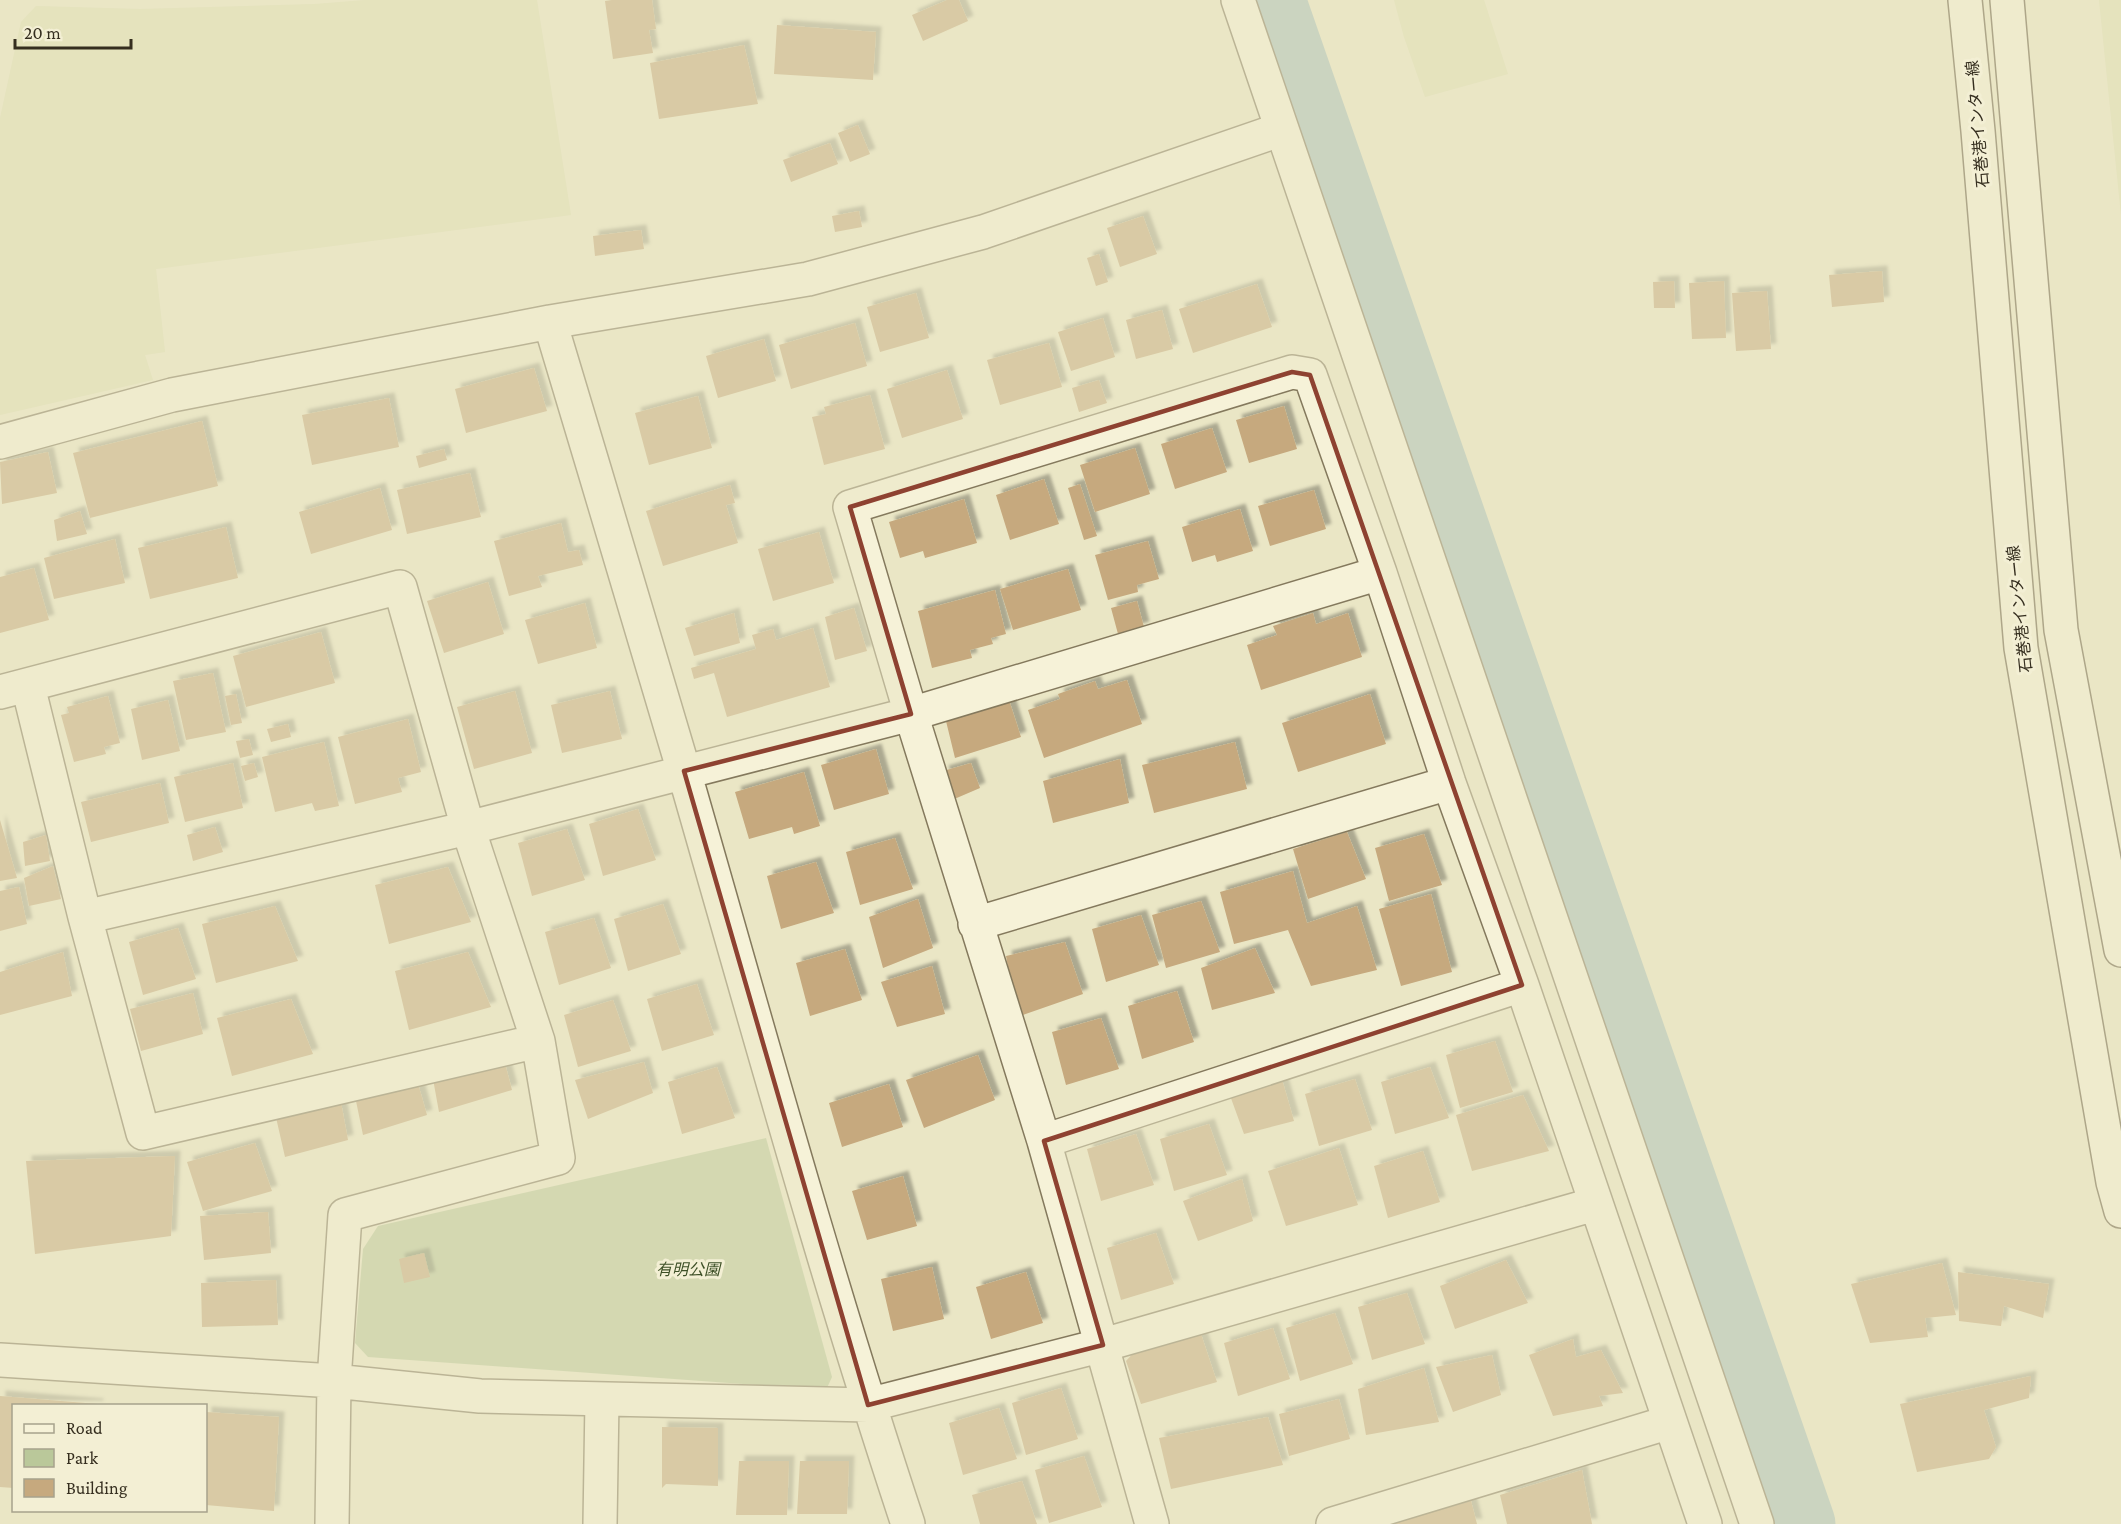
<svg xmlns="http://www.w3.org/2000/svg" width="2121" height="1524" viewBox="0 0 2121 1524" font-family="'Crimson Pro','Noto Sans JP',serif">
  <defs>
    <filter id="shadow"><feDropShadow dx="5.5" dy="-5.5" stdDeviation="1.5" flood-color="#0004"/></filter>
  </defs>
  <rect width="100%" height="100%" fill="#eae6c5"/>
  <path fill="#dfdfb3" d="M365 0H537L571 215 156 269 165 352 145 355 153 380 0 415V118L21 22 36 6 140 9 315 4Z
    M1394 0H1484L1508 74 1425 97 1404 37Z
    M2099 0H2121V215Z"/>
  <path fill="#bac89a" d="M766 1138 832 1377 826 1390 368 1357 355 1343 363 1249 378 1226Z"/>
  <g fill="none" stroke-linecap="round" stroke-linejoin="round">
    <path stroke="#a6bebb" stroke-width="69" d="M1271 0 1801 1524"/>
  </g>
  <path fill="#c6a97e" filter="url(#shadow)" d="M612 0H652L656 29 649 30 653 53 613 59 605 1Z
    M947 0H959L968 21 923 41 912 15Z
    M777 25 876 32 873 80 774 74Z
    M744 45 758 104 659 119 650 63Z
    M858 125 870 154 850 162 838 133Z
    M830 143 838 164 791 182 783 160Z
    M859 211 862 227 835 232 832 216Z
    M1143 216 1157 254 1120 267 1107 228Z
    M641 230 644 249 595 256 593 236Z
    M1099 254 1108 282 1096 286 1087 258Z
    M1882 271 1884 302 1832 307 1829 275Z
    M1674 281 1675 308H1654L1653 282Z
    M1724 281 1726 338 1692 339 1689 283Z
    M1257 284 1272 327 1193 353 1179 309Z
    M1767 291 1771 349 1736 351 1732 293Z
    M916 293 929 338 880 352 867 307Z
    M1162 310 1173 349 1136 359 1126 320Z
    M1103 318 1115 357 1071 371 1058 332Z
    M855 323 867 366 791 389 779 345Z
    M764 339 776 381 718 398 706 356Z
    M1049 343 1062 387 1000 405 987 360Z
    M534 368 547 411 466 433 455 389Z
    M947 370 963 419 902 438 887 389Z
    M1099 380 1107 403 1079 412 1072 388Z
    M870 395 885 449 824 465 812 417 826 414 824 407Z
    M698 396 712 448 649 465 635 413Z
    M389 398 399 447 312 465 302 415Z
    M1284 406 1297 449 1249 463 1236 420Z
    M202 421 218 486 90 518 73 453Z
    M1212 428 1227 472 1175 489 1161 444Z
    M1135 448 1150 494 1095 512 1080 465Z
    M444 449 447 460 419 468 416 456Z
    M48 452 57 493 2 504 0 462Z
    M470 473 481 517 407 534 397 490Z
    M1044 479 1059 524 1010 540 996 495Z
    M1080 484 1097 536 1084 540 1068 488Z
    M730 485 735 503 726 505 738 543 663 566 646 511Z
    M380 488 392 530 311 554 299 512Z
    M1314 490 1326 529 1270 546 1258 506Z
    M964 499 977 543 925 558 923 551 900 558 889 522Z
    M1240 509 1253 551 1217 562 1215 555 1192 562 1182 527Z
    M80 511 87 534 57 541 54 520Z
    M561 523 568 552 579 550 583 565 538 576 542 587 509 596 494 541Z
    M226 527 238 578 150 599 138 548Z
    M819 532 834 583 773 601 758 549Z
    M115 539 125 583 54 599 44 558Z
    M1148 541 1159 579 1137 585 1138 592 1108 600 1095 555Z
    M34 568 49 620 0 633V577Z
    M1068 569 1081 610 1013 630 1000 589Z
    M488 582 504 634 444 653 427 601Z
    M995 590 1006 634 991 638 993 644 970 650 972 658 932 668 918 611Z
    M1137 601 1144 627 1118 634 1111 608Z
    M585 603 597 648 538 664 525 620Z
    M854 608 867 651 835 660 825 617Z
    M734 613 740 643 694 656 685 628Z
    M1313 613 1316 624 1348 613 1362 657 1261 690 1247 645 1277 635 1273 626Z
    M813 628 830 687 727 717 714 673 694 679 691 668 756 649 752 635 773 629 776 640Z
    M321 632 335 683 246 707 233 656Z
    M213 673 226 732 186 740 173 681Z
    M1127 680 1142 724 1044 758 1028 710 1060 699 1058 694 1095 681 1098 689Z
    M515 691 532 753 474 769 457 707Z
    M610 691 622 739 562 753 551 705Z
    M236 694 242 723 231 725 225 696Z
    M1370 694 1386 744 1298 772 1282 723Z
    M108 696 120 743 104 747 106 754 74 762 61 715 69 713 67 707Z
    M168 700 180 751 142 760 131 709Z
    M1009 700 1021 737 955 758 945 717Z
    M408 719 421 772 398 778 402 792 355 804 338 737Z
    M288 724 291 737 271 742 267 729Z
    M249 739 253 755 240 758 236 741Z
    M324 742 339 806 315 811 312 803 275 812 262 757Z
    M1235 742 1247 789 1154 813 1142 765Z
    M876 749 889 794 834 810 821 765Z
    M1120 759 1129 803 1053 823 1043 781Z
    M233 763 243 808 185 822 174 777Z
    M254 763 258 777 245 781 241 766Z
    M971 763 980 788 952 800 943 771Z
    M804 772 820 826 794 834 792 827 749 839 735 792Z
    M160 783 169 823 91 842 81 802Z
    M638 809 656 860 603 876 589 824Z
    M0 820 17 878 0 881Z
    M215 827 223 852 193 861 187 835Z
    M567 829 585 880 532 896 518 843Z
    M1347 832 1366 879 1308 899 1293 849Z
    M1424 834 1442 885 1389 901 1375 848Z
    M46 835 50 861 25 866 23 842Z
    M895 838 913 889 860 905 846 852Z
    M816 862 834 913 781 929 767 876Z
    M53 866 61 899 29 906 24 878Z
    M448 867 471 922 389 944 375 885Z
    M1293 871 1307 923 1357 906 1377 970 1311 986 1288 930 1234 944 1220 892Z
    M19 887 27 924 0 931V891Z
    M1431 894 1452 972 1401 986 1379 909Z
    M918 899 933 948 883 968 869 917Z
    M1201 901 1220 952 1166 968 1152 915Z
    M663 904 681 954 628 971 614 919Z
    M275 906 298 961 216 983 202 924Z
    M1141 915 1159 965 1106 982 1092 929Z
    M594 918 611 968 559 985 545 932Z
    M178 928 196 979 143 995 129 942Z
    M1065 942 1083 994 1017 1017 1006 956Z
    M1255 948 1275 993 1212 1010 1201 968Z
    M845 949 862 1000 810 1016 796 963Z
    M63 952 72 996 0 1015V972Z
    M468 952 491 1007 409 1030 395 971Z
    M932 966 945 1014 897 1027 881 982Z
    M697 984 714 1035 662 1051 647 999Z
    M1177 991 1194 1042 1142 1059 1128 1006Z
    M193 993 203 1034 141 1051 130 1009Z
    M291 999 313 1054 232 1076 217 1018Z
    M613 1000 631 1051 578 1067 564 1015Z
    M1101 1018 1119 1069 1066 1085 1052 1032Z
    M1495 1041 1513 1092 1460 1108 1446 1055Z
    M978 1055 995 1100 924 1128 906 1080Z
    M504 1060 512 1090 439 1112 433 1079Z
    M644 1062 653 1093 588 1119 575 1080Z
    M717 1067 735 1118 682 1134 668 1082Z
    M1430 1067 1449 1118 1395 1134 1381 1082Z
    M1281 1076 1294 1121 1244 1134 1228 1090Z
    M1355 1079 1372 1130 1319 1146 1305 1094Z
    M417 1080 427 1115 363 1135 356 1101Z
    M889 1084 903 1127 842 1147 829 1103Z
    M1523 1095 1549 1151 1472 1171 1456 1115Z
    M340 1097 348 1140 285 1157 275 1113Z
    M1209 1124 1227 1175 1174 1191 1160 1139Z
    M1136 1134 1154 1185 1101 1201 1087 1149Z
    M255 1143 272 1191 203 1211 187 1162Z
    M1339 1148 1358 1205 1286 1226 1268 1171Z
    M1423 1151 1440 1202 1388 1218 1374 1166Z
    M175 1156 171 1236 35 1254 26 1161Z
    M903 1176 917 1226 867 1240 852 1191Z
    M1242 1179 1253 1221 1198 1241 1183 1201Z
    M268 1212 271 1253 204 1260 200 1216Z
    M1156 1233 1174 1284 1121 1300 1107 1248Z
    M424 1253 430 1277 404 1283 399 1259Z
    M1506 1260 1528 1303 1455 1329 1440 1286Z
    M1942 1263 1956 1315 1925 1318 1928 1337 1870 1343 1851 1284Z
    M932 1267 944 1319 893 1331 881 1279Z
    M1026 1272 1043 1323 991 1339 976 1287Z
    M1958 1272 2049 1284 2043 1318 2004 1306 2001 1326 1959 1321Z
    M276 1280 278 1325 202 1327 201 1283Z
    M1407 1293 1425 1344 1372 1360 1358 1307Z
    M1335 1313 1353 1364 1300 1381 1286 1328Z
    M1273 1328 1290 1379 1238 1396 1224 1343Z
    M1200 1331 1217 1382 1141 1404 1126 1361 1137 1349Z
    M1573 1339 1576 1357 1601 1350 1623 1393 1599 1396 1603 1406 1553 1416 1529 1355Z
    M1492 1355 1501 1395 1453 1412 1436 1367Z
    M1424 1368 1439 1422 1366 1435 1358 1389Z
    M2031 1376 2029 1398 1984 1410 1996 1447 1989 1459 1917 1472 1900 1404Z
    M1061 1388 1078 1439 1026 1455 1012 1403Z
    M0 1396 98 1404V1406H14V1488L0 1487Z
    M1339 1399 1350 1439 1289 1456 1279 1414Z
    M999 1408 1017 1459 963 1475 949 1423Z
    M206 1412 279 1417 274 1511 206 1505Z
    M1268 1417 1283 1465 1171 1489 1159 1438Z
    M662 1427 718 1428V1486L666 1484 662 1488Z
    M1084 1456 1102 1507 1049 1523 1035 1470Z
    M739 1461H789L787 1515H736Z
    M800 1461H849L847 1514H797Z
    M1582 1470 1592 1524H1507L1500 1495Z
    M1022 1481 1037 1524H980L972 1495Z
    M1471 1501 1477 1524H1393V1523Z"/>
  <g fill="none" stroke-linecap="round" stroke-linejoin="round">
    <g stroke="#84795d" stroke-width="36">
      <path id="minor" d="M1238 0 1757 1524
        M550 322C595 473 641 623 685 775 757 1025 826 1277 908 1524
        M0 442 172 395 550 322 808 279 983 232 1282 129
        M28 686 85 917 143 1133 538 1041
        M0 692 400 587 468 828 538 1041 558 1158 345 1215 334 1381 332 1524
        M85 917 468 828 911 714 1380 573
        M975 924 1449 783
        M1044 1141 1522 985
        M0 1360 334 1381 480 1396 868 1405 1103 1345 1595 1204
        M600 1524 602 1400
        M1152 1524 1044 1141 911 714 850 507 1292 372 1310 375 1380 573 1449 783 1522 985 1705 1524
        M1333 1524 1670 1422"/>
    </g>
    <g stroke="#665a40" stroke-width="36">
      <path id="secondary" d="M1965 0 1978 131 2021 648 2113 1182 2121 1211
        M2007 0 2061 630 2121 950"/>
    </g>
    <use href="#minor" stroke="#f6f2d8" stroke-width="33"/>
    <use href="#secondary" stroke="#f6f2d8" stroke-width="33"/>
  </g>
  <path d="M0 0H2121V1524H0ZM1292 372 1310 375 1522 985 1044 1141 1103 1345 868 1405 684 771 911 714 850 507Z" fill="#eae6c5" fill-opacity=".55" fill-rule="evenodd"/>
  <path fill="none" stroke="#8e4231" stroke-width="4.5" stroke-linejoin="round" d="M1292 372 1310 375 1522 985 1044 1141 1103 1345 868 1405 684 771 911 714 850 507Z"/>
  <g text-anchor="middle" stroke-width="6" stroke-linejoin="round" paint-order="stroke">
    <g font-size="16" fill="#352e1f" stroke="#f3efd4">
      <text transform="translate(1977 124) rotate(-95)" y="6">石巻港インター線</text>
      <text transform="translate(2019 609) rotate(-96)" y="6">石巻港インター線</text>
    </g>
    <g font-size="16" font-style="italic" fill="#3e5027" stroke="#f3efd4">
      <text x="688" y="1275">有明公園</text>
    </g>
  </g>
  <rect x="12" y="1404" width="195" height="108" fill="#f3efd4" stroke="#a7a28c" stroke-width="1.5"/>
  <rect x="24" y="1424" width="30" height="9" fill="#f6f2d8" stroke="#a7a28c" stroke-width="1.5"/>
  <text x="66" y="1434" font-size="18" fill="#352e1f">Road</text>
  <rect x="24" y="1449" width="30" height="18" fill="#bac89a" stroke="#a7a28c" stroke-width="1.5"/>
  <text x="66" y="1464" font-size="18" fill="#352e1f">Park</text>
  <rect x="24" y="1479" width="30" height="18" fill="#c6a97e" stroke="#a7a28c" stroke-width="1.5"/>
  <text x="66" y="1494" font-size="18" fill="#352e1f">Building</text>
  <path d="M15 39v9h116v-9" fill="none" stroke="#352e1f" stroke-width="3"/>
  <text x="24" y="39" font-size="18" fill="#352e1f" stroke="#f3efd4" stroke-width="4.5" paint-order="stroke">20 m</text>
</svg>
